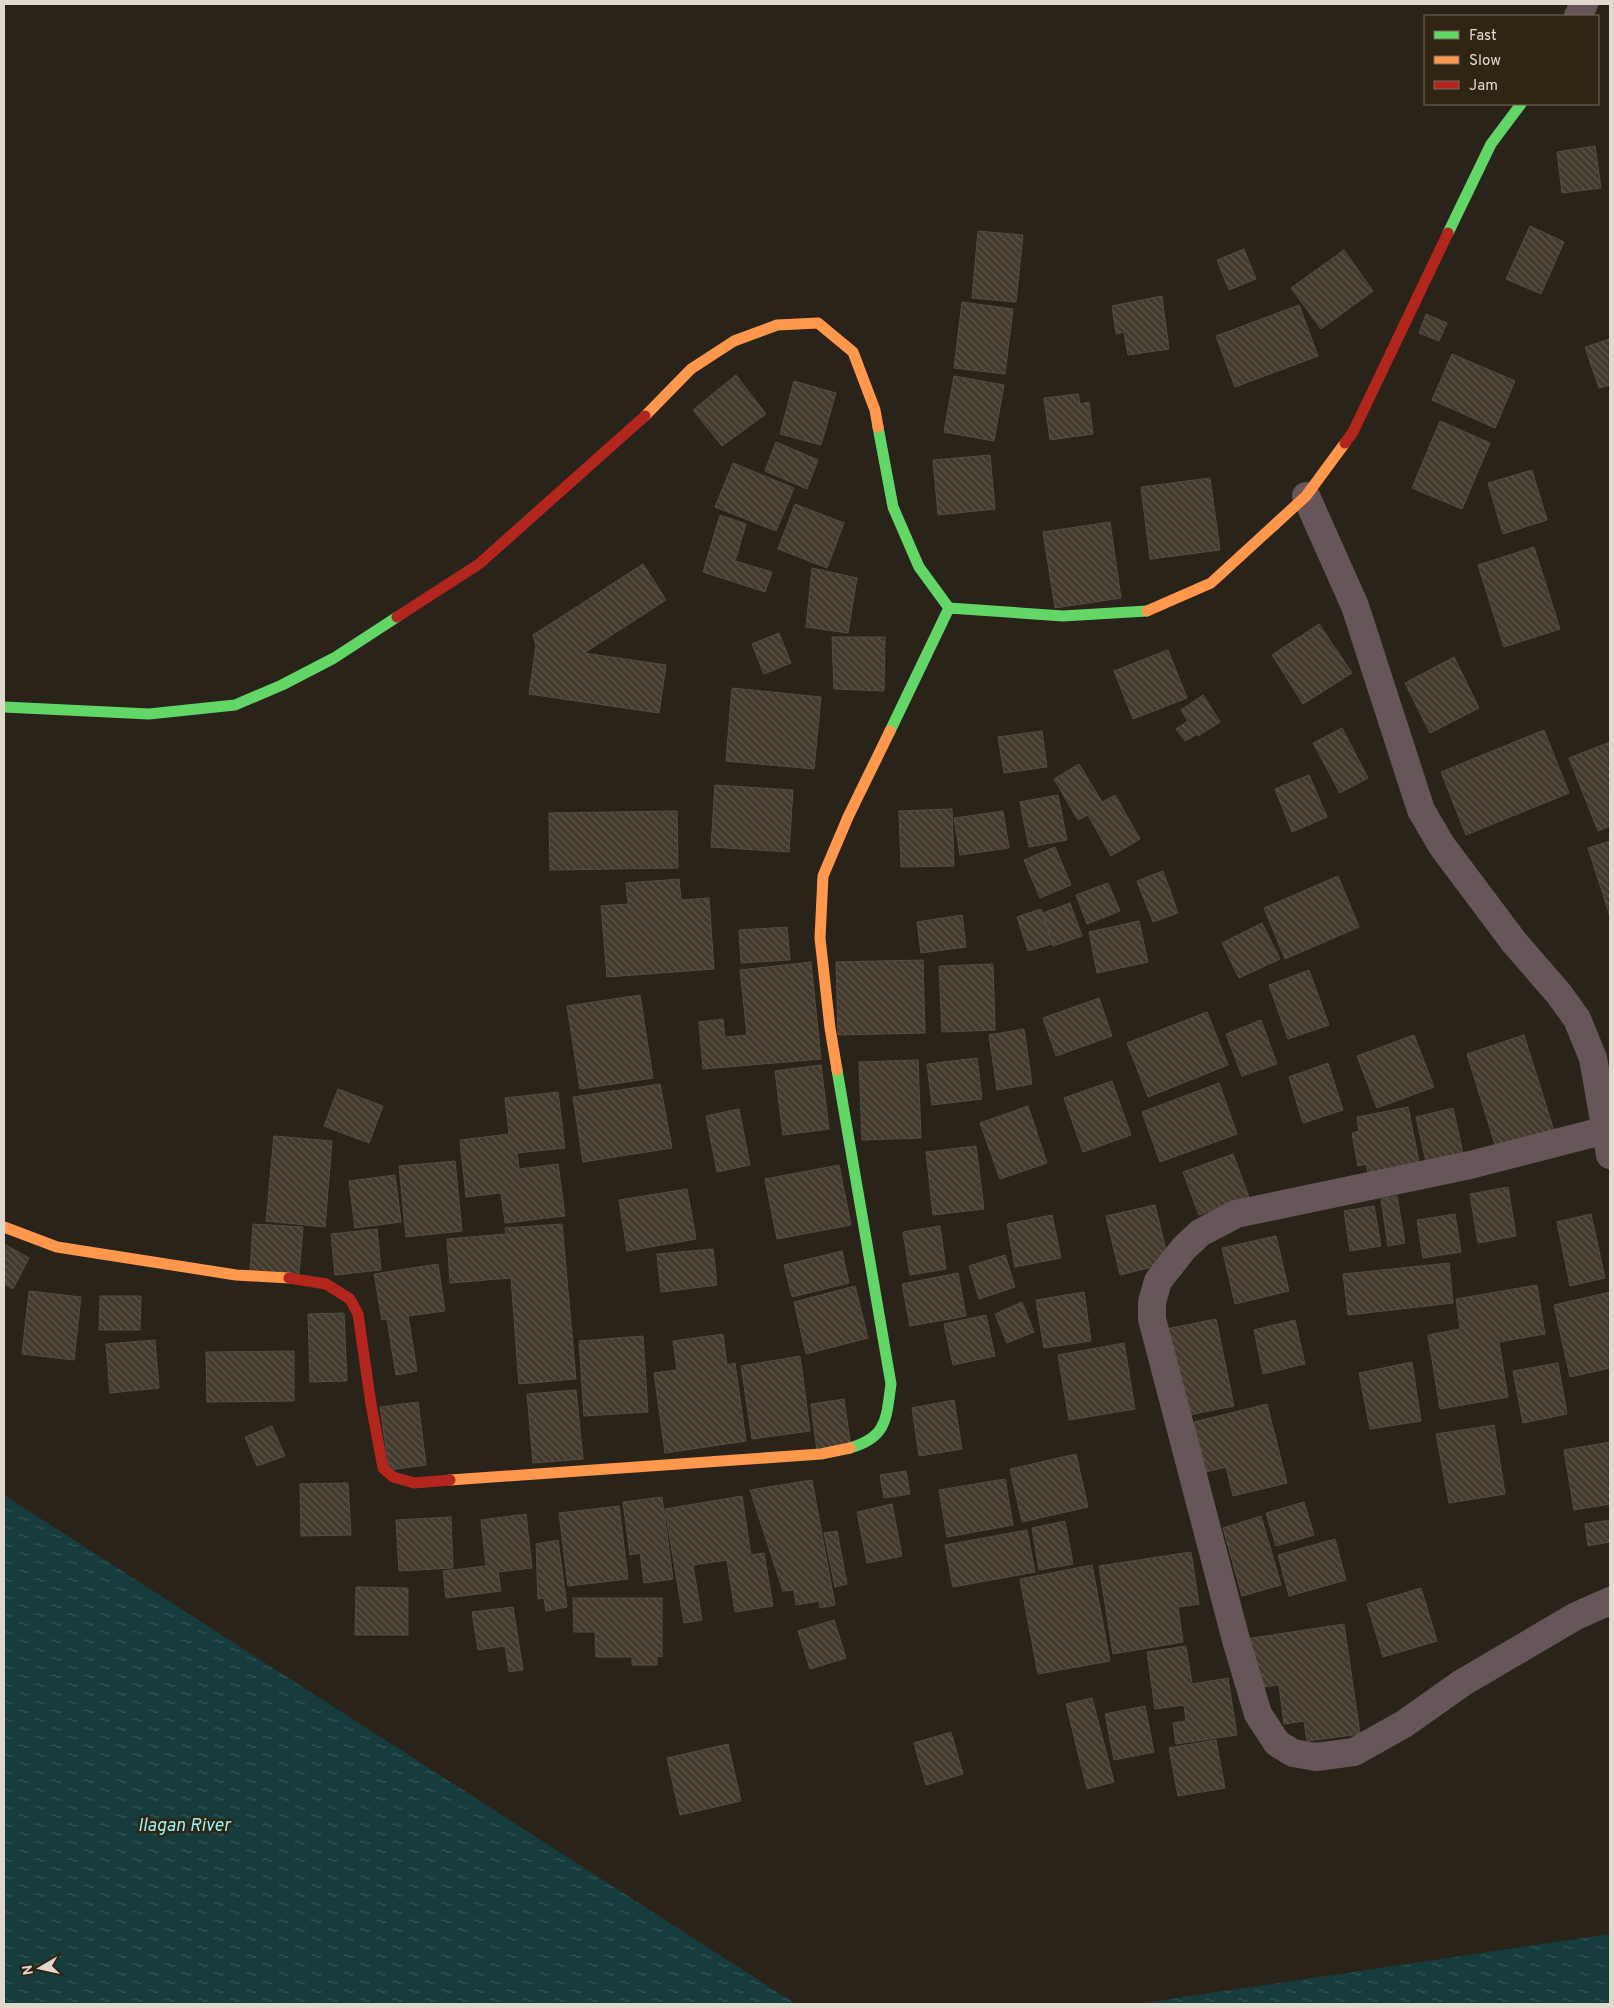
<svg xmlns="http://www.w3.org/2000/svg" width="1614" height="2008" viewBox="0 0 1614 2008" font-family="Overpass,sans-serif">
  <defs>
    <pattern id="water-ripples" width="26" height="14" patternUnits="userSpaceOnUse" patternTransform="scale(1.25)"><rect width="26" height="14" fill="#163c3e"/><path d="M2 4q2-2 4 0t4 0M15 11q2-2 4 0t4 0" fill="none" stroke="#385859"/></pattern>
    <pattern id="building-back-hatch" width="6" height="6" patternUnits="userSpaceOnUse" patternTransform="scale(1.25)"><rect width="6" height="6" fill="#433a2d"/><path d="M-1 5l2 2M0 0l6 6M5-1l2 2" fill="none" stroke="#5e564a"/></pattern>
  </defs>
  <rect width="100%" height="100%" fill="#2a2319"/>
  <path fill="url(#water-ripples)" d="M4 1495 796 2004H4Z
    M1610 1934V2004H1140L1156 2001Z"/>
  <path fill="url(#building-back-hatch)" stroke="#524c43" d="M1595 146 1601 188 1562 193 1557 152Z
    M1530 226 1564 242 1541 294 1506 279Z
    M978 231 1023 235 1016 302 972 298Z
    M1244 249 1256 279 1229 290 1217 260Z
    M1344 250 1373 291 1321 329 1291 288Z
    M1162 296 1169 349 1128 355 1124 332 1116 334 1112 306Z
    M962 302 1013 309 1005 374 954 368Z
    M1299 305 1318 356 1235 387 1216 336Z
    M1426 314 1447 323 1439 341 1419 333Z
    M1610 339V385L1599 388 1585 347Z
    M1452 354 1515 381 1495 428 1432 400Z
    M736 375 766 414 722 446 693 410Z
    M954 376 1004 385 994 441 944 432Z
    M794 381 836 393 821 445 780 434Z
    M1078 394 1080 404 1089 402 1093 434 1050 440 1044 398Z
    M1440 421 1490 443 1462 509 1412 488Z
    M776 442 818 460 807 489 765 471Z
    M990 455 995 509 938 515 933 460Z
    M733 463 794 488 776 531 715 507Z
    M1532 470 1547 520 1503 534 1488 483Z
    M1210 478 1220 550 1150 559 1141 487Z
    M795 504 844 523 827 568 778 549Z
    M720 515 746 524 735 561 772 572 765 592 703 572Z
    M1110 522 1121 598 1055 608 1043 532Z
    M1534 547 1560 629 1504 647 1478 565Z
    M643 564 666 600 584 653 666 665 659 713 529 694 536 646 533 635Z
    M812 568 857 578 848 633 806 627Z
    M1319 624 1352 673 1303 704 1272 655Z
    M779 633 791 663 764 674 752 644Z
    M832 637H885L884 691 834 689Z
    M1168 650 1187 698 1133 719 1114 671Z
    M1454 657 1479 708 1430 733 1405 683Z
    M732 688 821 697 814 769 726 761Z
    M1203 695 1220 722 1198 736 1197 734 1185 741 1176 729 1188 721 1181 710Z
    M1342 728 1368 778 1340 793 1313 743Z
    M1544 730 1569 793 1466 835 1441 772Z
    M1042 731 1047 767 1004 773 998 737Z
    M1610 742V826L1598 831 1569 758Z
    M1079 764 1102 802 1115 795 1140 839 1111 856 1088 815 1078 820 1054 779Z
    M1309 775 1327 817 1292 832 1275 789Z
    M715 785 793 790 789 852 711 847Z
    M1058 795 1067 840 1029 847 1020 802Z
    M952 809 954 866 901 867 899 811Z
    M677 811 678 868 550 870 549 813Z
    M1003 811 1009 848 960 855 954 818Z
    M1610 841V916L1588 848Z
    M1055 847 1071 885 1040 898 1024 860Z
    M1163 871 1178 913 1153 922 1137 881Z
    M1338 876 1359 927 1285 959 1264 908Z
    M679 879 681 900 709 898 714 969 607 977 601 906 628 904 626 883Z
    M1108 883 1120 911 1087 924 1076 895Z
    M1070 903 1082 936 1053 946 1043 913Z
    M1041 909 1052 944 1028 951 1017 917Z
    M962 915 966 947 921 953 917 922Z
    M1139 921 1148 962 1097 973 1089 932Z
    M1262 923 1280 959 1239 978 1222 943Z
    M787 927 790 960 741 963 739 930Z
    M923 960 925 1033 838 1035 836 962Z
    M811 962 821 1059 703 1069 699 1022 723 1019 725 1037 747 1035 740 970Z
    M993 964 995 1030 942 1032 939 966Z
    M1309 970 1329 1025 1288 1039 1269 985Z
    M640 995 653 1078 580 1089 567 1006Z
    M1099 998 1112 1036 1056 1056 1043 1018Z
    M1207 1012 1228 1065 1148 1097 1127 1043Z
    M1261 1020 1277 1064 1242 1076 1226 1034Z
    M1024 1029 1032 1084 997 1090 989 1035Z
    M1414 1035 1434 1087 1377 1108 1357 1056Z
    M1524 1035 1555 1134 1497 1151 1467 1054Z
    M977 1058 982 1099 932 1105 927 1064Z
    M918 1060 921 1138 862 1140 859 1062Z
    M1328 1063 1343 1110 1303 1123 1289 1077Z
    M821 1065 829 1129 783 1135 775 1071Z
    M1112 1081 1131 1135 1083 1152 1064 1098Z
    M1219 1083 1237 1134 1160 1162 1142 1112Z
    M660 1084 672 1148 583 1162 573 1097Z
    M338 1089 383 1106 369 1143 324 1126Z
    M558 1092 565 1148 517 1153 519 1169 558 1164 565 1216 505 1223 501 1193 466 1197 460 1140 509 1134 505 1098Z
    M1028 1106 1047 1163 1000 1179 980 1123Z
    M1408 1107 1421 1172 1370 1182 1366 1164 1358 1166 1352 1133 1359 1131 1357 1117Z
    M1453 1108 1464 1158 1427 1166 1416 1117Z
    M739 1109 750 1165 717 1172 706 1116Z
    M274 1136 332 1141 325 1227 266 1221Z
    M976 1146 984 1209 933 1215 926 1152Z
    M1233 1154 1249 1197 1199 1215 1183 1172Z
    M455 1161 462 1231 406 1237 399 1166Z
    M839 1165 851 1225 777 1239 765 1179Z
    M395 1175 401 1222 355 1228 349 1181Z
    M1508 1187 1516 1236 1478 1243 1470 1194Z
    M687 1189 696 1239 627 1251 619 1200Z
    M1397 1196 1405 1243 1388 1246 1381 1199Z
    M1155 1205 1169 1263 1120 1275 1106 1216Z
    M1374 1206 1381 1246 1350 1251 1344 1211Z
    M1455 1214 1461 1252 1423 1258 1417 1220Z
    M1591 1214 1605 1278 1570 1286 1557 1222Z
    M1052 1215 1061 1258 1015 1267 1007 1224Z
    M253 1224 303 1227 299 1275 250 1271Z
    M562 1224 576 1379 519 1384 511 1278 450 1283 447 1239 506 1234 505 1228Z
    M940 1226 946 1269 910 1275 903 1232Z
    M377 1229 381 1270 335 1275 331 1234Z
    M1276 1236 1289 1291 1235 1304 1222 1248Z
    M4 1244 29 1258 13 1289 4 1284Z
    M713 1249 717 1285 661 1292 657 1254Z
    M842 1251 849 1283 792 1297 784 1265Z
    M1005 1255 1015 1287 979 1299 969 1266Z
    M1449 1263 1453 1303 1348 1315 1343 1274Z
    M438 1264 445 1311 408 1316 417 1371 396 1375 387 1319 382 1320 374 1274Z
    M958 1273 966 1316 910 1326 902 1284Z
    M1537 1285 1545 1334 1499 1342 1508 1397 1440 1409 1428 1335 1460 1329 1456 1299Z
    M855 1286 868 1338 806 1354 794 1302Z
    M29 1291 81 1297 74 1360 22 1354Z
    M1084 1292 1091 1341 1044 1348 1036 1300Z
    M1610 1292V1368L1570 1377 1554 1305Z
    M100 1296H141L140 1330H99Z
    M1022 1302 1034 1332 1007 1343 995 1314Z
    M344 1313 347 1381 310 1382 308 1314Z
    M986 1315 995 1356 953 1365 944 1324Z
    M1216 1319 1234 1406 1184 1416 1166 1329Z
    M1295 1320 1305 1364 1263 1374 1254 1330Z
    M723 1334 727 1365 735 1363 746 1441 665 1453 654 1373 677 1370 673 1341Z
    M643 1336 648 1412 584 1416 579 1341Z
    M155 1340 159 1388 110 1393 106 1344Z
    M1124 1343 1135 1409 1069 1420 1058 1355Z
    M294 1351V1401L207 1402 206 1352Z
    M800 1356 810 1431 752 1439 741 1366Z
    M1412 1362 1421 1421 1370 1429 1359 1373Z
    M1558 1363 1567 1414 1523 1423 1513 1371Z
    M576 1390 583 1459 533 1463 527 1394Z
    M844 1399 851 1447 817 1452 811 1404Z
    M954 1400 962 1449 919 1456 912 1408Z
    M418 1402 426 1465 389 1470 380 1407Z
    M1267 1404 1287 1483 1233 1496 1226 1467 1206 1472 1194 1422Z
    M1494 1425 1505 1494 1449 1503 1436 1434Z
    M272 1426 285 1456 257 1466 245 1437Z
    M1610 1442V1504L1574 1510 1564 1450Z
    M1076 1454 1088 1507 1022 1522 1010 1469Z
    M906 1471 910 1494 884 1498 880 1475Z
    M1005 1479 1013 1525 947 1537 939 1490Z
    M812 1480 835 1605 820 1608 819 1601 796 1605 794 1590 783 1591 750 1490Z
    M348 1483 351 1535 301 1536 300 1484Z
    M742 1496 751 1555 764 1553 773 1606 735 1612 727 1560 693 1565 702 1620 684 1623 665 1509Z
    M662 1497 673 1579 644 1583 640 1553 630 1555 623 1502Z
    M1304 1502 1314 1535 1276 1546 1266 1513Z
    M892 1504 902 1556 867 1563 857 1512Z
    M619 1506 628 1579 568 1586 559 1513Z
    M526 1514 532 1568 498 1572 501 1591 446 1598 443 1571 486 1566 481 1520Z
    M1261 1516 1281 1585 1242 1596 1223 1528Z
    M451 1517 453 1568 399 1571 396 1520Z
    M1610 1520V1542L1588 1546 1585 1524Z
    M1065 1521 1073 1564 1039 1570 1032 1528Z
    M1027 1530 1035 1572 953 1587 945 1545Z
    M837 1531 847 1584 835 1587 824 1533Z
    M1335 1539 1346 1580 1289 1596 1278 1555Z
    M558 1540 567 1607 546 1611 544 1598 538 1599 536 1544Z
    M1191 1552 1199 1604 1178 1607 1183 1642 1113 1654 1099 1566Z
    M1092 1565 1110 1661 1038 1674 1020 1579Z
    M356 1587 408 1588V1635H355Z
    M1421 1588 1437 1641 1383 1657 1367 1604Z
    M573 1598H662V1657L657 1656V1665H632V1657H596L595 1632H574Z
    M513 1607 523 1670 509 1672 505 1646 478 1650 472 1612Z
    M834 1620 846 1658 810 1669 798 1631Z
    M1344 1624 1360 1734 1307 1741 1304 1721 1284 1724 1279 1685 1254 1688 1246 1639Z
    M1186 1646 1192 1684 1228 1678 1237 1735 1176 1744 1173 1723 1186 1721 1184 1705 1155 1709 1147 1652Z
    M1092 1698 1114 1782 1087 1789 1066 1704Z
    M1145 1706 1154 1752 1114 1760 1105 1714Z
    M951 1732 963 1774 926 1785 914 1743Z
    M1216 1740 1225 1788 1178 1796 1169 1748Z
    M728 1744 741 1801 680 1815 667 1758Z"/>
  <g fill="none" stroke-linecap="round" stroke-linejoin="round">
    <path stroke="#665659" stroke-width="28" d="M1578 16 1584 4
      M1306 496 1355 606 1421 810 1442 846 1514 942 1559 994 1577 1019 1593 1058 1610 1155
      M1606 1130 1470 1165 1236 1214 1200 1233 1184 1248 1158 1281 1152 1302V1319L1236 1640 1258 1714 1277 1743 1293 1753 1316 1757 1354 1752 1404 1724 1462 1683 1576 1616 1610 1601"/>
    <path stroke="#63d668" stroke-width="11" d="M1448 233 1491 144 1521 104
      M878 427 893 507 919 567 949 608 1063 616 1147 611
      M4 707 149 714 235 705 282 685 334 658 397 617
      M890 731 949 608
      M837 1070 891 1384C886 1418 888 1437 850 1448"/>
    <path stroke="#ff974d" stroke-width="11" d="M645 416 691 369 734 341 777 325 818 323 853 352 875 410 878 427
      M1147 611 1211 583 1306 496 1345 443
      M837 1070 830 1028 820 938 823 876 848 817 890 731
      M4 1227 57 1247 236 1275 289 1278
      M450 1480 821 1454 850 1448"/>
    <path stroke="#b3261e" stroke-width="11" d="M1345 443 1353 432 1448 233
      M397 617 479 564 645 416
      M289 1278 326 1284 350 1299 358 1314 371 1404 383 1468 393 1477 414 1483 450 1480"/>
  </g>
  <g text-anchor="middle" stroke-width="5" stroke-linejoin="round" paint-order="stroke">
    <g font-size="18" font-style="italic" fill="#97f3f8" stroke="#302413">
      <text x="184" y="1831">Ilagan River</text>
    </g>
  </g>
  <rect width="1614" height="2008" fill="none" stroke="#e1d9ce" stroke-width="10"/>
  <rect x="1424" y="15" width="175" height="90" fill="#302413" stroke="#776c5e"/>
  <rect x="1434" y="31" width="25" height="8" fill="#63d668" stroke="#776c5e"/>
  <text x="1469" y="40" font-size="15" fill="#e1d9ce">Fast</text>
  <rect x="1434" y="56" width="25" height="8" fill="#ff974d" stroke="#776c5e"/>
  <text x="1469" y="65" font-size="15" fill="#e1d9ce">Slow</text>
  <rect x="1434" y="81" width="25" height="8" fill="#b3261e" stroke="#776c5e"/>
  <text x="1469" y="90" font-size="15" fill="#e1d9ce">Jam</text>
  <g transform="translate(40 1968) rotate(261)" stroke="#302413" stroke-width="4" paint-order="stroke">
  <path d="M0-4L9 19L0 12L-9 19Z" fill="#e1d9ce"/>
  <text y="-8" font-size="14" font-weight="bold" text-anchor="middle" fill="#e1d9ce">N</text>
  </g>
</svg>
